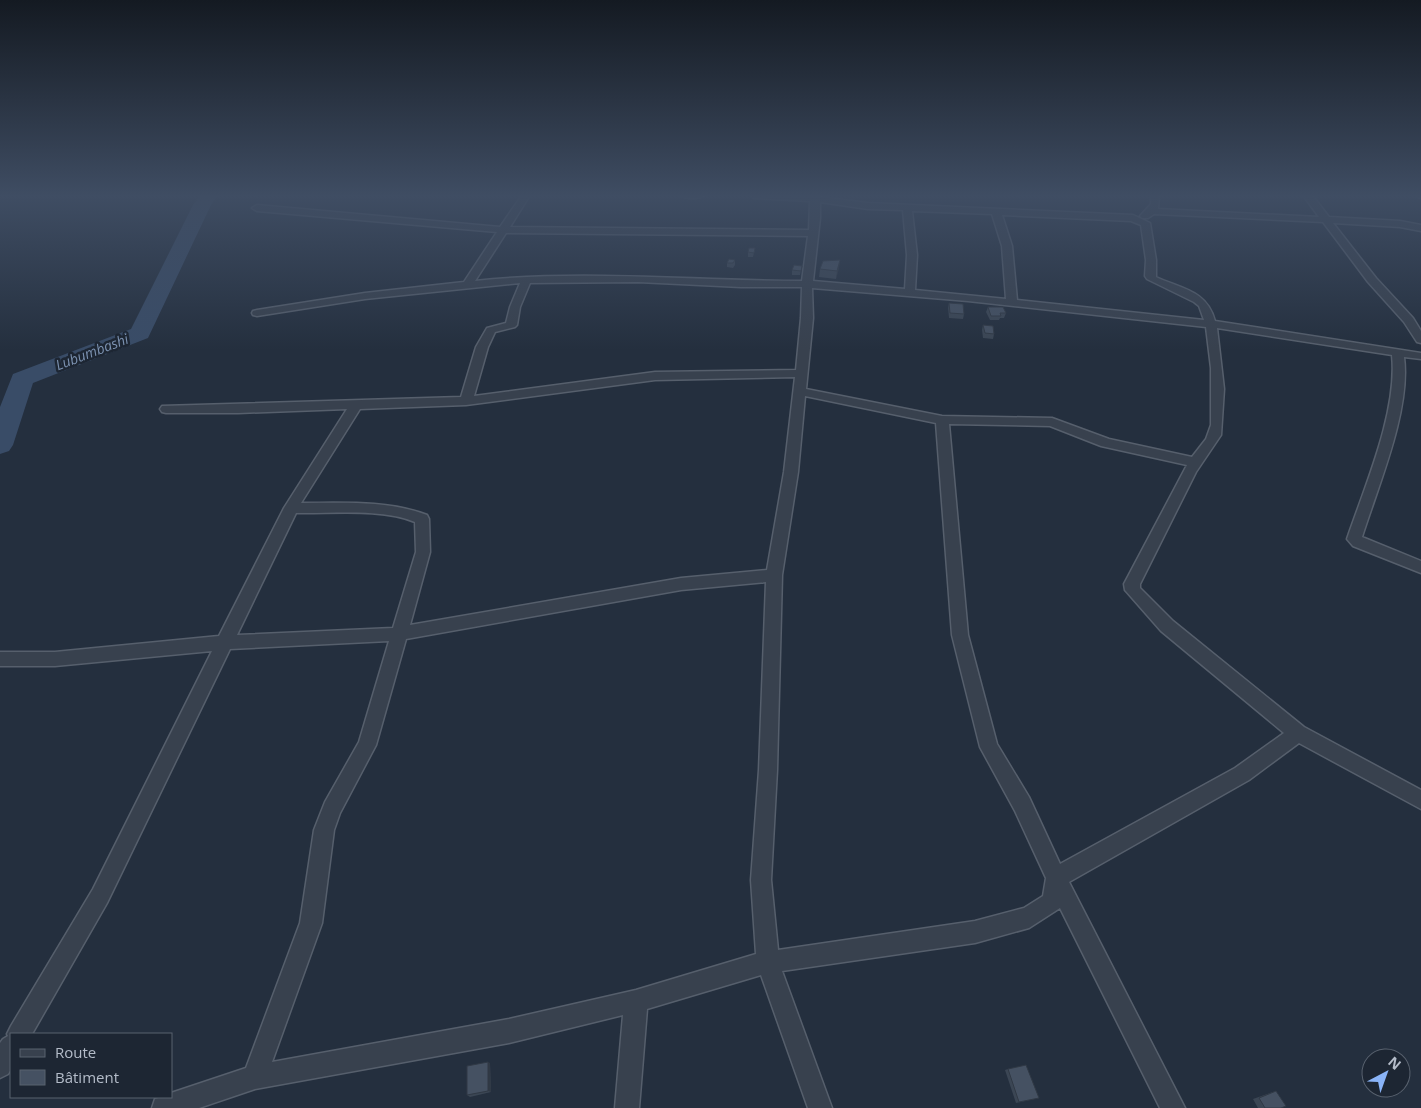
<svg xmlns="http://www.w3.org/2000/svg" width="1421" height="1108" viewBox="0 0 1421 1108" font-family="'Open Sans',sans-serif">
  <rect width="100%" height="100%" fill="#242f3e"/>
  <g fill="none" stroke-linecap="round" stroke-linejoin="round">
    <path fill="#394c67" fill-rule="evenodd" d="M200 195H218L211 205 148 338 33 383 13 445 9 451 0 454V407L13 374 131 329 193 205Z"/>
    <g stroke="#565f6c" stroke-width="3">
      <path id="minor" d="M522 195H530L510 227 809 230 810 201 754 198 750 195H819V197L868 203 1133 215 1150 223 1156 260V277C1181 289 1207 290 1215 321L1421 353V359L1404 357C1411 410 1378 486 1362 537L1421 561V573L1353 546 1347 539C1365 486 1398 411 1392 355L1217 328 1224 389 1221 435 1196 472 1140 584V588L1173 621 1304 727 1421 790V809L1299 743 1249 780 1069 882 1185 1108H1160L1060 908 1029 928 975 943 782 971 832 1108H808L761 975 647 1009 639 1108H615L623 1015 509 1043 255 1089 199 1108H152L155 1099 162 1097H171V1093L246 1068 300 923 314 830 325 802 359 742 389 641 230 649 107 903 32 1034H11V1069L8 1074 0 1078V1043L3 1039 8 1036 7 1034 11 1026 93 889 212 651 55 666H0V652H55L219 636 284 508 347 409 238 413H166L162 412 160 409 162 406 461 397 476 347 487 328 506 323 510 307 520 283 365 299 257 316 253 315 252 313 253 311 257 310 365 293 464 282 497 232 257 211 252 208 257 205 500 227ZM820 202 868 209 903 210 907 255 905 289 813 281 820 218ZM912 211 992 214 1002 246 1006 299 915 290 917 255ZM1002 215 1131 221 1141 225 1146 260 1145 276 1147 279 1194 302 1199 306 1204 320 1017 300 1012 246ZM506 233 808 236 802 281C693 281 584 269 475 281ZM638 282 741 287H802L801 318 796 370 655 372 474 396 488 347 495 332 515 327 517 325 520 307 530 283ZM812 288 968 301 1206 327 1211 368V425L1206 439 1192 457 1109 439 1052 418 942 416 806 389 813 318ZM795 377 784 472 767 570 681 578 410 625 430 552 429 519 427 515C388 500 343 503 301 503L360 409 466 405 655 380ZM805 396 936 423 952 635 980 747 1015 811 1046 878 1043 896 1024 908 975 921 778 950 771 880 777 770 782 575 798 472ZM949 424 1050 426 1101 446 1187 465 1124 584 1125 590 1161 631 1284 733 1235 768 1060 864 1029 797 997 744 968 635ZM296 513C332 514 381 508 415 522L416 552 393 628 237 635ZM766 582 759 770 751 880 756 954 636 990 509 1019 272 1062 322 923 334 830 340 813 376 745 406 639 681 590Z
        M680 195H705C700 199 685 199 680 195Z
        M1151 195H1159L1158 209 1319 217 1303 195H1312L1329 217 1400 221 1421 225V231L1400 227 1333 223 1376 278 1413 318 1421 331V343L1417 342 1404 322 1368 282 1323 222 1154 214 1148 218H1142L1140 216 1151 204Z
        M1416 195H1421V198L1417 197Z"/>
    </g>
    <use href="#minor" fill="#38414e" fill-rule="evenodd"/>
  </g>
  <path fill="#3b4654" d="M755 248 753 257H748V252Z
    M735 260V265L733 268 727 267V263Z
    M840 260 836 279 819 277 820 269Z
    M802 266 800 275H792V270Z
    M949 303 964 314 963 319 949 318 948 308Z
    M988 307 1006 313 1004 318H1000L999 320H990L986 312Z
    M983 325 994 334 993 339 983 338 982 330Z
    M490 1063 491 1092 470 1097 467 1095Z
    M1008 1069 1039 1098 1016 1103 1005 1070Z
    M1276 1091 1281 1108H1258L1253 1099 1270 1093Z"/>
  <path fill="#303945" d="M840 260 839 269 836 279 837 271Z
    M488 1062 490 1063 491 1092 488 1091Z"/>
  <path fill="#455162" stroke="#303945" d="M749 248H755L754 253 748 252Z
    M729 259 735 260 733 263H727Z
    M840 260 837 271 820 269 823 261Z
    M794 265 802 266 801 271 792 270Z
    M949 303 963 304 964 314 950 313Z
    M988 307H1003L1006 313H1000L1001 316H991Z
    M983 325 993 326 994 334 985 333Z
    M488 1062V1091L467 1095V1066Z
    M1026 1065 1039 1098 1019 1102 1008 1069Z
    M1276 1091 1286 1106 1281 1108H1265L1259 1098Z"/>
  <linearGradient id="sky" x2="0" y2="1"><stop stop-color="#141a22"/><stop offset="0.56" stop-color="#3f4d63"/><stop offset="1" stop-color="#3f4d63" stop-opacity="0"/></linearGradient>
  <rect width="1421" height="350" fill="url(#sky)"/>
  <g text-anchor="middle" stroke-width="5" stroke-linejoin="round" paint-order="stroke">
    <g font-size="14" font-style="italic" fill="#7c92b1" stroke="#1d2633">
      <text transform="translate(92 352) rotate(-21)" y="5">Lubumbashi</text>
    </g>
  </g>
  <rect x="10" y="1033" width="162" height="65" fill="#1d2633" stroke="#59626f"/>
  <rect x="20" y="1049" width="25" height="8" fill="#38414e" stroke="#59626f"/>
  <text x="55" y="1058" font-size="15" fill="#b4bcc9">Route</text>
  <rect x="20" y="1070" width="25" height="15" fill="#455162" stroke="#59626f"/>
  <text x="55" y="1083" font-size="15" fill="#b4bcc9">Bâtiment</text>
  <g transform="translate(1386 1073) rotate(41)"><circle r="24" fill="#1d2633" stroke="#59626f"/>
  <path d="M0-4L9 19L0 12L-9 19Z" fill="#8ab4f8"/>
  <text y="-8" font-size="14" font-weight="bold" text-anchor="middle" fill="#b4bcc9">N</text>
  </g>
</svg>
